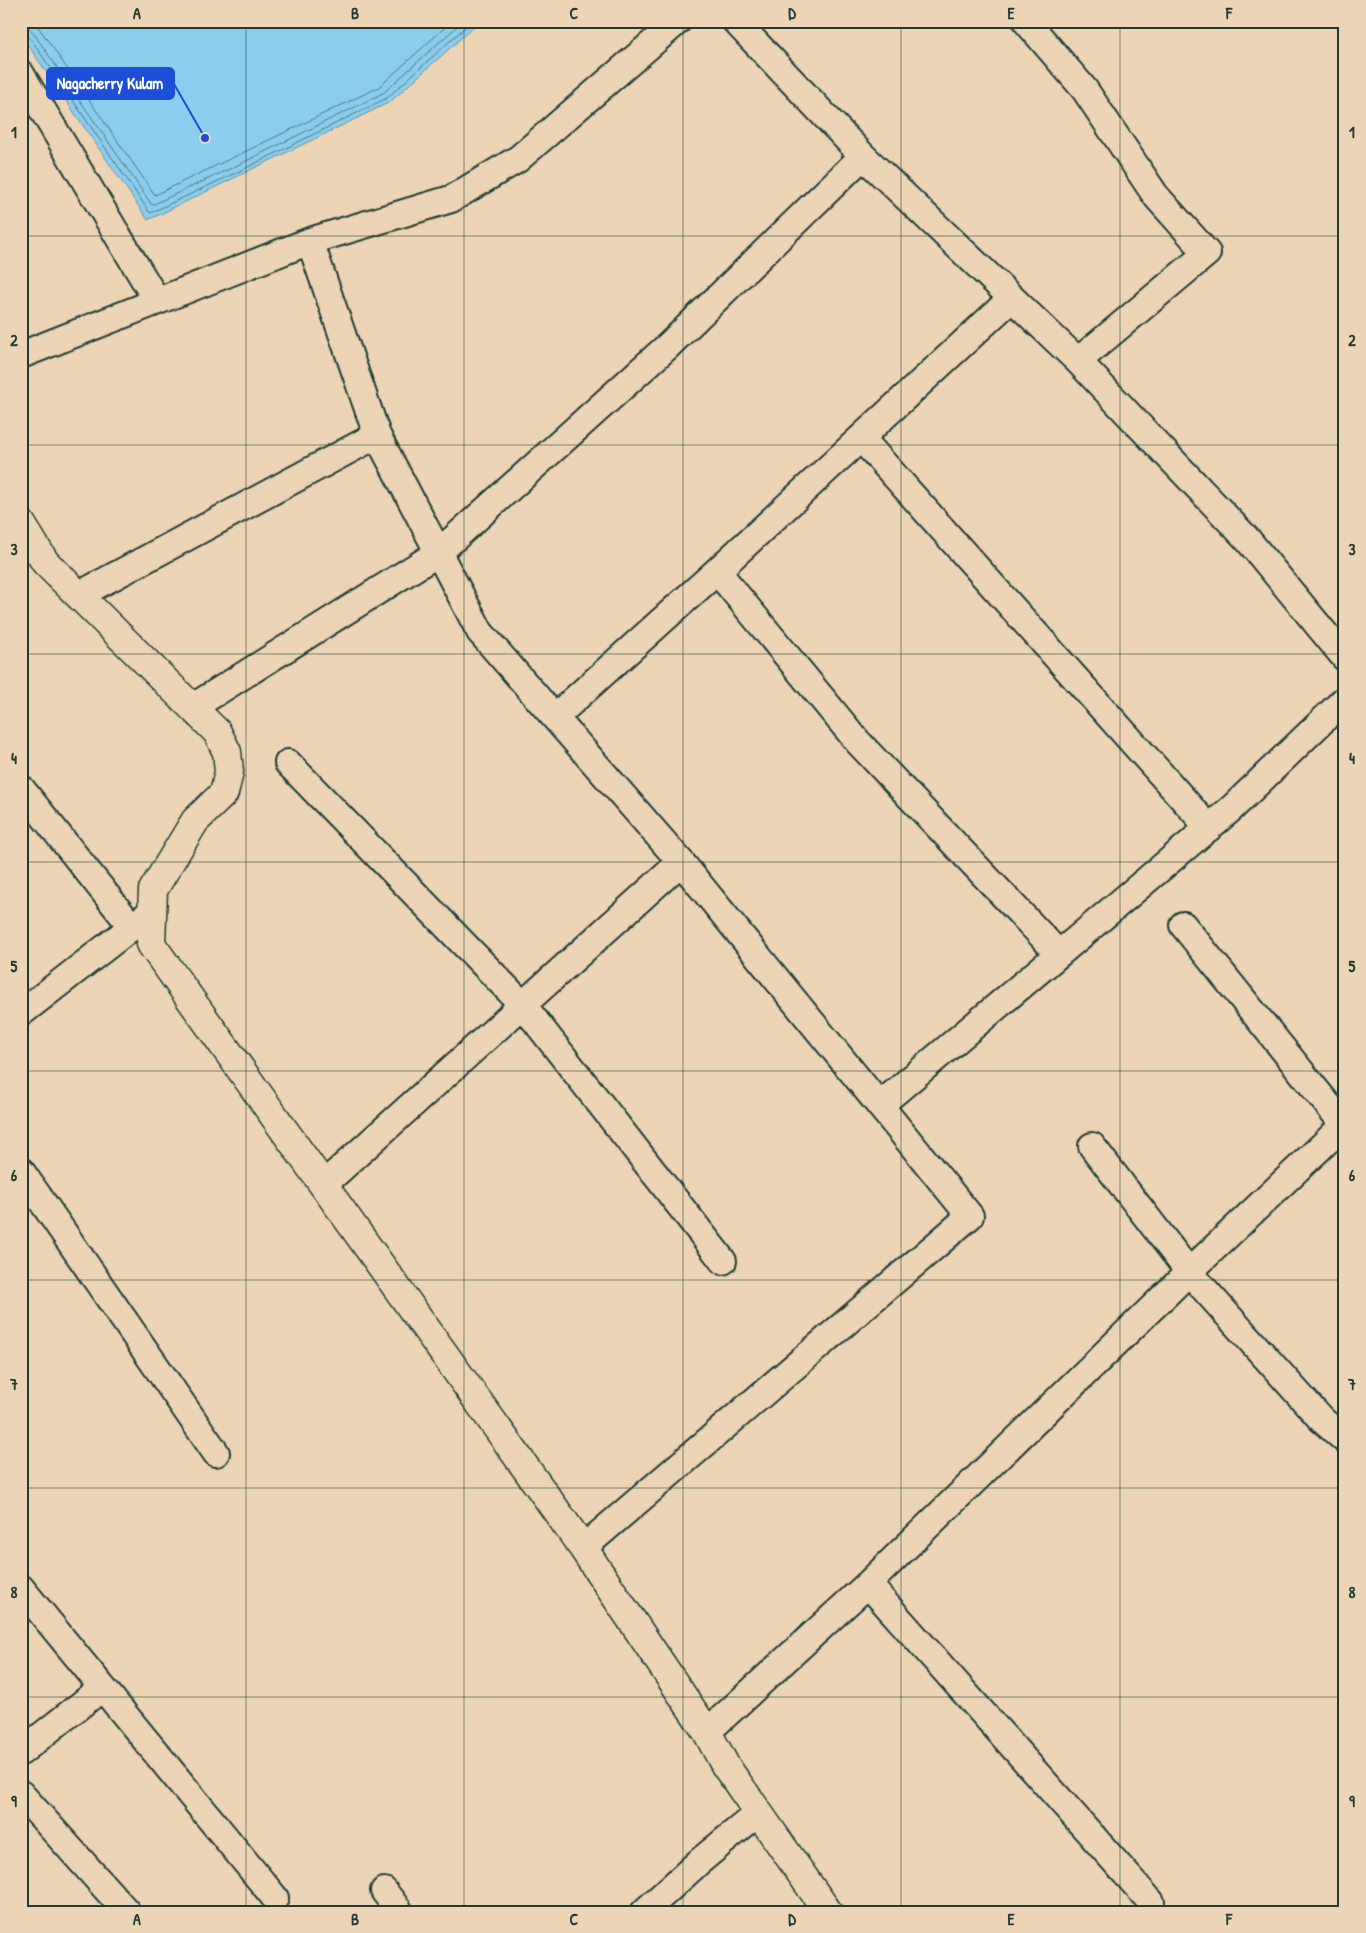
<svg xmlns="http://www.w3.org/2000/svg" width="1366" height="1933" viewBox="0 0 1366 1933" font-family="'Patrick Hand',sans-serif">
  <rect width="100%" height="100%" fill="#edd4b4"/>
  <filter id="ink" filterUnits="userSpaceOnUse"><feTurbulence type="fractalNoise" baseFrequency=".02" numOctaves="2"/><feDisplacementMap in="SourceGraphic" scale="10" xChannelSelector="R" yChannelSelector="G"/><feConvolveMatrix kernelMatrix="1 2 1 2 8 2 1 2 1" color-interpolation-filters="sRGB"/></filter>
  <g filter="url(#ink)">
    <path fill="#8ccded" stroke="#6093a3" d="M21 21H480L390 102 148 220 21 35Z"/>
    <g fill="none" stroke-linecap="round" stroke-linejoin="round">
      <path stroke="#4b777e" stroke-width="1" d="M32 21 39 28 155 195 379 87 452 21
        M21 27 28 28 32 31 152 205 240 164 383 93 463 21
        M21 33 28 35 150 213 242 170 387 98 472 21"/>
      <g stroke="#1f3d34" stroke-width="30">
        <path id="street" d="M735 21 863 156 1078 361 1248 540 1345 658
          M1026 21 1085 90 1156 196 1207 253 1078 361
          M21 74 157 301
          M310 241 377 435 480 632 681 862 970 1216 583 1548
          M21 355 310 241 451 199 518 159 678 21
          M861 438 1209 828
          M717 571 858 742 1059 954
          M79 595 377 435
          M193 707 438 553 669 345 863 156
          M555 717 717 571 1012 298
          M288 763 523 1005 723 1261
          M21 788 132 927
          M1183 925 1345 1126
          M21 1013 146 916
          M880 1105 1232 808 1345 699
          M1092 1146 1189 1272 1321 1419 1345 1440
          M21 1171 216 1453
          M323 1185 681 862
          M868 1584 1151 1902
          M21 1588 275 1898
          M707 1732 868 1584 1189 1272 1345 1124
          M21 1752 102 1688
          M21 1794 127 1912
          M384 1891 400 1912
          M644 1912 700 1861 758 1813"/>
      </g>
      <g stroke="#1f3d34" stroke-width="31">
        <path id="secondary" d="M21 523 45 562 217 732 227 752 229 772 224 793 195 821 153 890 151 944 583 1548 707 1732 725 1765 828 1912"/>
      </g>
      <use href="#street" stroke="#edd4b4" stroke-width="26"/>
      <use href="#secondary" stroke="#edd4b4" stroke-width="28"/>
    </g>
  </g>
  <path fill="none" stroke="#1f3d34" stroke-width="1" stroke-opacity="0.55" d="M246 21V1912M464 21V1912M683 21V1912M901 21V1912M1120 21V1912M21 236H1345M21 445H1345M21 654H1345M21 862H1345M21 1071H1345M21 1280H1345M21 1488H1345M21 1697H1345"/>
  <path fill="none" stroke="#1d4ed8" stroke-width="2" d="M205 138L174 84"/>
  <circle fill="#1d4ed8" stroke="#edd4b4" stroke-width="2" cx="205" cy="138" r="5"/>
  <rect fill="#1d4ed8" stroke="#1d4ed8" stroke-width="2" x="47" y="68" width="127" height="31" rx="5"/>
  <g font-size="16" text-anchor="middle" font-weight="bold" fill="#fff">
    <text x="110" y="89">Nagacherry Kulam</text>
  </g>
  <rect width="1366" height="1933" fill="none" stroke="#edd4b4" stroke-width="55"/>
  <rect x="28" y="28" width="1310" height="1878" fill="none" stroke="#1f3d34" stroke-width="2"/>
  <g font-size="16" text-anchor="middle" font-weight="bold" fill="#1f3d34">
    <text x="137" y="19">A</text>
    <text x="355" y="19">B</text>
    <text x="574" y="19">C</text>
    <text x="792" y="19">D</text>
    <text x="1011" y="19">E</text>
    <text x="1229" y="19">F</text>
    <text x="14" y="138">1</text>
    <text x="1352" y="138">1</text>
    <text x="14" y="346">2</text>
    <text x="1352" y="346">2</text>
    <text x="14" y="555">3</text>
    <text x="1352" y="555">3</text>
    <text x="14" y="764">4</text>
    <text x="1352" y="764">4</text>
    <text x="14" y="972">5</text>
    <text x="1352" y="972">5</text>
    <text x="14" y="1181">6</text>
    <text x="1352" y="1181">6</text>
    <text x="14" y="1390">7</text>
    <text x="1352" y="1390">7</text>
    <text x="14" y="1598">8</text>
    <text x="1352" y="1598">8</text>
    <text x="14" y="1807">9</text>
    <text x="1352" y="1807">9</text>
    <text x="137" y="1925">A</text>
    <text x="355" y="1925">B</text>
    <text x="574" y="1925">C</text>
    <text x="792" y="1925">D</text>
    <text x="1011" y="1925">E</text>
    <text x="1229" y="1925">F</text>
  </g>
</svg>
